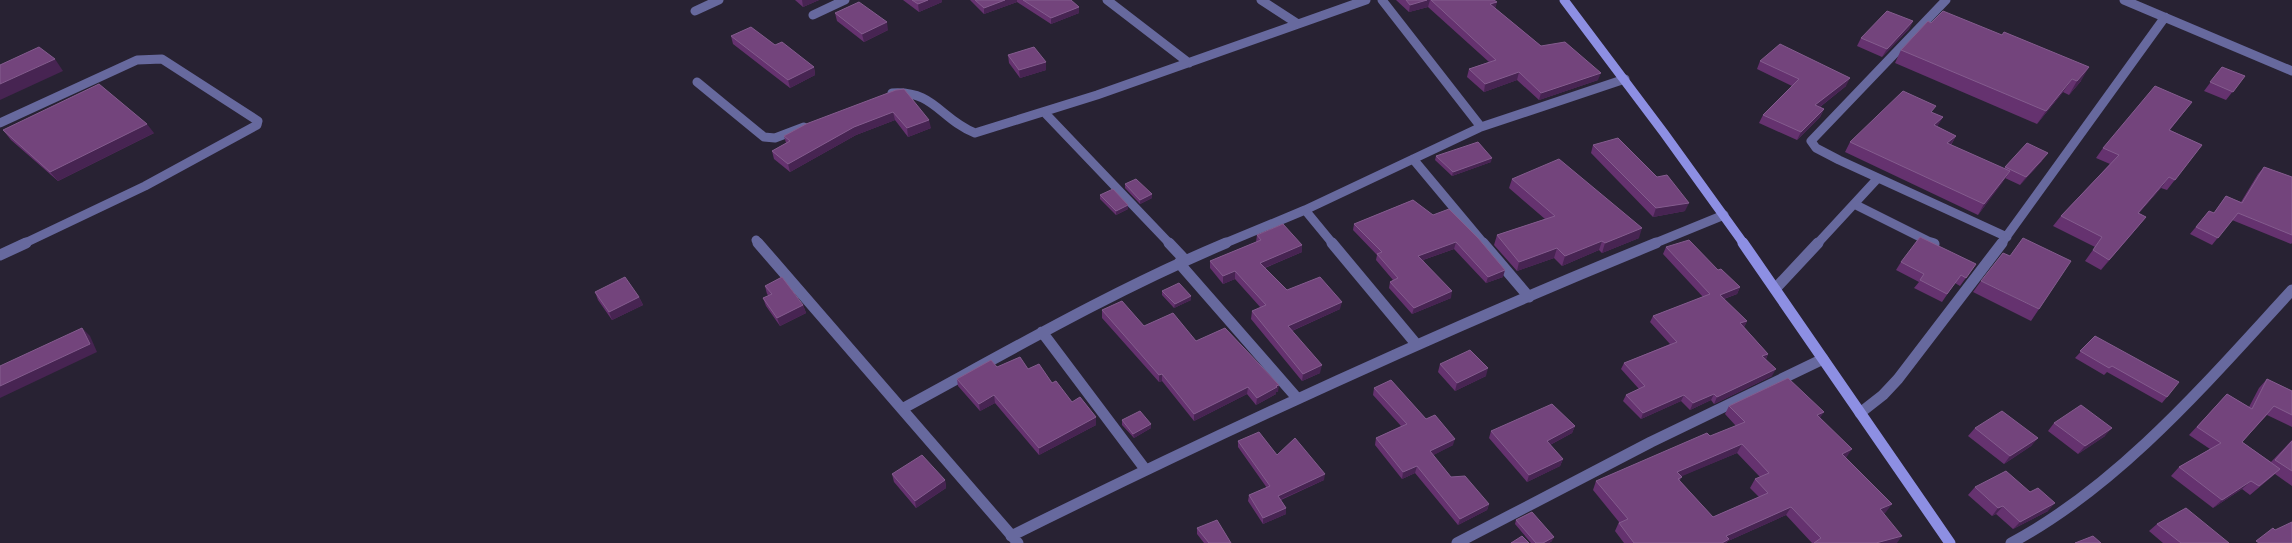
<svg xmlns="http://www.w3.org/2000/svg" width="2292" height="543" viewBox="0 0 2292 543" font-family="Arial,sans-serif">
  <rect width="100%" height="100%" fill="#282233"/>
  <g fill="none" stroke-linecap="round" stroke-linejoin="round">
    <path stroke="#67699e" stroke-width="9" d="M1107 0 1189 63
      M1261 0 1298 24
      M1382 0 1481 127
      M1946 0 1811 141 1816 148 1839 160 2007 237
      M2124 0 2292 71
      M695 11 719 0
      M813 15 845 0
      M697 82 764 137 775 138 804 127
      M892 93C934 90 940 119 975 133L1097 95 1366 0
      M1044 112 1170 244
      M0 123 137 60 162 59 258 121 257 125 145 186 23 244
      M1413 159 1484 244
      M1854 204 1934 244
      M1305 210 1333 244
      M756 240 759 244
      M1223 244 1305 210 1481 127 1625 79
      M1653 244 1724 215
      M1817 244 1878 178
      M2001 244 2165 17"/>
    <path stroke="#67699e" stroke-width="11" d="M758 243 1018 543
      M1169 243 1185 260
      M1332 243 1417 345
      M1483 243 1529 297
      M1931 243 1934 244
      M0 255 26 243
      M1179 263 1297 398
      M1775 289 1818 243
      M1042 332 1145 469
      M902 409C1009 351 1114 290 1226 243
      M1860 413 1883 395 1898 379 2002 243
      M1011 536C1223 431 1438 332 1656 243
      M1457 543 1651 442 1823 359
      M2011 543C2120 485 2209 380 2292 290"/>
    <path stroke="#8d8fe3" stroke-width="9" d="M1564 0 1664 133 1744 244"/>
    <path stroke="#8d8fe3" stroke-width="11" d="M1743 243 1950 543"/>
  </g>
  <path fill="#65326f" fill-rule="evenodd" d="M795 0H819L803 7Z
    M903 0H942V2L919 12Z
    M970 0H1071L1079 13 1051 24 1017 2 984 14Z
    M1396 0H1494L1495 8 1541 46 1598 80 1539 100 1517 80 1484 92 1467 77 1469 69 1489 62 1428 7 1409 12Z
    M835 13 888 30 864 42 837 21Z
    M1913 21 1909 29 1882 57 1857 46 1861 38Z
    M731 36 775 45 814 67 815 75 790 88 733 44Z
    M1901 50 2081 81 2069 95 2063 92 2037 124 1895 63Z
    M1008 55 1046 70 1020 78 1009 63Z
    M1760 61 1846 86 1820 107 1824 109 1820 117 1797 140 1759 123 1763 115 1792 86 1757 69Z
    M2222 67 2245 76 2226 100 2204 91Z
    M896 90 931 128 908 137 895 120 856 135 790 172 774 159 772 151 786 143 784 136Z
    M2192 102 2170 130 2202 145 2167 190 2161 188 2139 213 2146 217 2101 270 2085 261 2095 247 2053 226 2061 216 2110 164 2096 158 2103 148Z
    M1933 113 1943 117 1937 126 1956 136 1951 145 2004 169 2005 167 2042 161 2020 185 2005 178 1978 215 1845 152 1850 142Z
    M3 130 154 133 58 181 11 140Z
    M1593 145 1657 177 1685 211 1653 217 1591 153Z
    M1436 156 1491 162 1452 176 1435 160Z
    M2264 167 2292 177V243L2291 244 2232 220 2212 245 2190 234 2209 211 2214 213 2226 196 2241 202 2258 174Z
    M1512 179 1639 238 1602 253 1599 250 1562 266 1554 258 1517 271 1494 245 1497 235 1545 219 1509 188Z
    M1125 184 1152 198 1140 204 1125 188Z
    M1100 195 1128 209 1116 215 1100 199Z
    M1413 200 1503 277 1486 283 1454 249 1423 260 1451 298 1412 314 1389 288 1390 282 1393 280 1376 260 1377 255 1353 230 1354 224Z
    M1257 235 1302 252 1265 268 1287 290 1340 309 1292 331 1320 373 1302 381 1251 319 1252 311 1261 308 1235 279 1223 284 1210 268V261L1256 242Z
    M1666 247 1718 270 1740 287 1737 294 1724 299 1747 321 1744 327 1768 354 1766 359 1772 376 1714 404 1711 400 1690 410 1681 401 1641 419 1623 401 1626 395 1639 389 1621 369 1624 363 1670 344 1650 322 1653 316 1703 297 1663 254Z
    M1901 262 1976 264 1960 286 1955 283 1942 302 1914 288 1919 282 1896 270Z
    M1981 281 2039 309 2031 321 1973 292Z
    M765 286 803 305 806 313 780 326 766 306 763 298 769 296 767 294Z
    M1162 291 1191 300 1174 308 1162 295Z
    M595 292 639 297 643 305 612 320 598 300Z
    M1102 310 1144 326 1278 392H1276V394L1256 405 1247 394 1194 421 1162 381 1159 382 1102 318Z
    M2095 336 2167 397 2162 403 2107 372 2104 375 2075 358Z
    M1440 364 1486 376 1455 391 1438 372Z
    M997 367 1028 369 1052 383 1096 425 1039 455 995 403 980 411 958 386 957 379Z
    M2267 379 2292 391V427L2267 415 2242 442 2271 462 2292 440V486L2275 474 2250 495 2242 489 2213 508 2171 476 2179 467 2210 449 2189 435 2227 394 2249 407 2259 388Z
    M1374 388 1426 419 1453 445 1433 455 1451 477 1489 504 1487 510 1458 525 1415 473 1402 479 1375 445 1376 438 1401 426 1373 395Z
    M1729 406 1820 418 1846 458 1886 512 1884 513 1897 543H1812L1786 515 1728 541 1726 543H1624L1615 531 1619 522 1593 490 1596 481 1736 426 1725 414ZM1737 453 1760 477 1755 479 1750 488 1759 497 1713 517 1680 481 1681 476Z
    M1122 420 1151 428 1134 438 1122 425Z
    M2054 423 2105 436 2078 454 2048 431Z
    M1575 426 1572 433 1550 445 1563 459 1560 466 1527 482 1489 438 1491 431Z
    M1975 428 2038 438 2031 446 2004 464 1968 436Z
    M1238 441 1277 455 1324 480 1281 500 1286 508V514L1263 524 1248 501 1249 495 1267 488 1238 447Z
    M892 474 945 480 946 488 916 508 894 482Z
    M1975 487 2048 511 2013 529 1996 514 1992 516 1968 495Z
    M1516 520 1552 541 1549 543H1531L1515 524Z
    M2157 524 2229 543H2163L2149 531Z
    M1197 528 1231 543H1204L1197 534Z"/>
  <path fill="#472452" d="M802 0H819L803 7Z
    M928 0H942V2L919 12 918 4Z
    M1005 0H1017V2L984 14V8Z
    M1427 0H1430L1428 7 1409 12 1410 5Z
    M1497 2 1495 10 1490 4Z
    M1079 7V13L1051 24V18Z
    M1913 21 1909 29 1882 57 1887 49Z
    M887 22 888 30 864 42 862 34Z
    M55 59 63 71 0 100V84Z
    M1046 62V70L1020 78 1019 70Z
    M814 67 815 75 790 88 788 80Z
    M2089 67 2081 81 2069 95 2077 81Z
    M1519 72 1517 80 1484 92 1485 84Z
    M1601 73 1598 80 1539 100 1541 93Z
    M1850 78 1846 86 1812 113 1815 105Z
    M2072 79 2063 92 2037 124 2046 111Z
    M1824 109 1820 117 1797 140 1801 132Z
    M893 112 895 120 856 135 790 172 788 164 854 127Z
    M1943 117 1937 127 1934 125Z
    M929 120 931 128 908 137 907 128Z
    M147 124 154 133 58 181 50 172Z
    M1956 136 1950 146 1947 143Z
    M2048 153 2042 161 2020 185 2026 177Z
    M1492 158 1491 162 1452 176 1453 172Z
    M2010 171 2003 182 1978 215 1984 204Z
    M2169 177 2161 188 2130 223 2138 213Z
    M1152 194V198L1140 204V200Z
    M1689 203 1685 211 1653 217 1656 208Z
    M1128 205V209L1116 215V211Z
    M2146 217 2138 227 2101 270 2109 260Z
    M1642 228 1639 238 1602 253 1605 243Z
    M1602 241 1599 250 1562 266 1565 256Z
    M1456 242 1454 249 1417 262 1418 256Z
    M1302 245V252L1259 270 1260 263Z
    M1557 248 1554 258 1517 271 1519 262Z
    M1505 270 1503 277 1486 283 1488 277Z
    M1235 271V279L1223 284V276Z
    M1740 287 1737 294 1717 301 1720 295Z
    M1452 291 1451 298 1412 314 1414 308Z
    M1191 296V300L1174 308 1175 304Z
    M639 297 643 305 612 320 609 312Z
    M1342 302 1340 309 1287 333 1288 326Z
    M803 305 806 313 780 326 777 318Z
    M1747 321 1744 327 1740 323Z
    M82 328 90 336 97 352 0 398V386Z
    M1768 354 1765 361 1762 356Z
    M1322 365 1320 373 1302 381 1303 374Z
    M1488 368 1486 376 1455 391 1457 383Z
    M1776 369 1772 376 1714 404 1717 397Z
    M1162 374V381L1159 382V375Z
    M1279 385 1278 392H1276V394L1256 405 1257 398Z
    M1248 387 1247 394 1194 421V414Z
    M1714 394 1711 400 1690 410 1693 403Z
    M994 395 995 403 980 411 979 404Z
    M1684 395 1681 401 1641 419 1643 413Z
    M1824 412 1818 421 1817 415Z
    M1096 417V425L1039 455V448Z
    M1151 424V428L1134 438 1133 434Z
    M1575 426 1572 433 1544 448 1547 441Z
    M2112 428 2105 436 2078 454 2085 446Z
    M2038 438 2031 446 2004 464 2010 456Z
    M1455 439 1453 445 1428 458 1430 451Z
    M1742 444 1737 453 1673 480 1677 472Z
    M1852 449 1846 458 1842 454Z
    M1563 459 1560 466 1527 482 1529 475Z
    M1417 466 1415 473 1402 479 1403 472Z
    M1325 474 1324 480 1277 501 1278 496Z
    M945 480 946 488 916 508 915 501Z
    M2251 481 2242 489 2213 508 2222 500Z
    M2055 503 2048 511 2013 529 2020 522Z
    M1489 504 1487 510 1458 525 1460 519Z
    M1892 504 1886 512 1874 518 1880 509Z
    M2003 506 1996 514 1992 516 1998 508Z
    M1791 507 1786 515 1728 541 1726 543H1722L1726 536Z
    M1286 508V514L1263 524V518Z
    M1902 536 1897 543H1876Z
    M1554 537 1552 541 1549 543H1543Z"/>
  <path fill="#73447c" stroke="#845c8e" fill-rule="evenodd" d="M912 0H928L918 4Z
    M975 0H1005L984 8Z
    M1023 0H1071L1079 7 1051 18Z
    M1406 0H1427L1410 5Z
    M1431 0H1494L1497 2 1490 4 1541 46 1565 42 1601 73 1541 93 1519 72 1485 84 1469 69 1496 60Z
    M859 2 887 22 862 34 835 13Z
    M1887 11 1913 21 1887 49 1861 38Z
    M1943 11 2002 35 2004 32 2089 67 2077 81 2072 79 2046 111 1901 50 1928 21 1931 23Z
    M751 27 775 45 782 42 814 67 788 80 731 36Z
    M1780 44 1850 78 1815 105 1824 109 1801 132 1763 115 1799 79 1760 61Z
    M39 47 55 59 0 84V65Z
    M1034 47 1046 62 1019 70 1008 55Z
    M2222 67 2245 76 2233 92 2210 82Z
    M99 84 147 124 50 172 3 130Z
    M2155 86 2192 102 2169 130 2202 145 2175 180 2169 177 2138 213 2146 217 2109 260 2093 250 2102 237 2061 216 2119 155 2103 148Z
    M904 89 929 120 907 128 893 112 854 127 788 164 772 151 790 141 784 136 806 124 896 90Z
    M1903 91 1936 106 1931 112 1943 117 1934 125 1956 136 1947 143 2010 171 1984 204 1850 142Z
    M1618 138 1657 177 1667 175 1689 203 1656 208 1593 145Z
    M1478 142 1492 158 1453 172 1436 156Z
    M2027 143 2048 153 2026 177 2005 167Z
    M1559 159 1642 228 1605 243 1602 241 1565 256 1557 248 1519 262 1497 235 1555 216 1512 179Z
    M2264 167 2292 177V235L2238 213 2218 238 2196 227 2209 211 2214 213 2226 196 2242 203Z
    M1136 179 1152 194 1140 200 1125 184Z
    M1113 189 1128 205 1116 211 1100 195Z
    M1413 200 1433 215 1449 209 1478 238 1505 270 1488 277 1456 242 1418 256 1452 291 1414 308 1390 282 1398 278 1377 254 1382 252 1354 224Z
    M1283 224 1302 245 1260 263 1287 290 1320 277 1342 302 1288 326 1322 365 1303 374 1252 311 1266 305 1235 271 1223 276 1210 261 1261 240 1257 235Z
    M1920 237 1976 264 1966 278 1961 275 1947 294 1920 280 1924 274 1901 262Z
    M2023 238 2071 261 2039 309 1981 281 2003 253 2010 256Z
    M1689 240 1718 270 1721 269 1740 287 1720 295 1747 321 1740 323 1768 354 1762 356 1776 369 1717 397 1714 394 1693 403 1684 395 1643 413 1626 395 1645 386 1624 363 1677 342 1653 316 1710 294 1666 247Z
    M625 277 639 297 609 312 595 292Z
    M782 277 803 305 777 318 763 298 772 294 765 286Z
    M1179 283 1191 296 1175 304 1162 291Z
    M1122 301 1144 326 1173 313 1196 341 1225 328 1279 385 1276 386 1277 387 1257 398 1248 387 1194 414 1162 374 1159 375 1102 310Z
    M82 328 90 344 0 386V366Z
    M2095 336 2179 382 2167 397 2112 366 2109 368 2080 351Z
    M1470 350 1488 368 1457 383 1440 364Z
    M1020 357 1028 369 1039 364 1052 383 1056 381 1072 402 1080 397 1096 417 1039 448 994 395 979 404 957 379 991 360 997 367Z
    M1788 378 1824 412 1817 415 1852 449 1842 454 1892 504 1880 509 1902 536 1876 543H1814L1821 538 1791 507 1726 536 1729 539 1722 543H1634L1619 523 1628 519 1596 481 1707 433 1710 436 1745 422 1729 406ZM1742 444 1769 473 1755 479 1768 493 1713 517 1678 479 1682 477 1677 472Z
    M2267 379 2292 391V415L2274 406 2242 442 2280 469 2259 486 2251 481 2222 500 2179 467 2221 443 2197 427 2227 394 2252 409Z
    M1391 380 1426 419 1435 415 1455 439 1430 451 1451 477 1465 476 1489 504 1460 519 1417 466 1403 472 1376 438 1407 424 1374 388Z
    M1552 404 1575 426 1547 441 1563 459 1529 475 1491 431Z
    M2081 405 2112 428 2085 446 2054 423Z
    M1140 411 1151 424 1133 434 1122 420Z
    M2002 411 2038 438 2010 456 1975 428Z
    M1259 432 1277 455 1295 438 1325 474 1278 496 1286 508 1263 518 1249 495 1270 486 1238 441Z
    M2292 441V471L2275 460Z
    M922 455 945 480 915 501 892 474Z
    M2006 471 2030 492 2038 488 2055 503 2020 522 2003 506 1998 508 1975 487Z
    M2186 508 2229 543H2181L2157 524Z
    M1532 512 1554 537 1543 543H1536L1516 520Z
    M1217 520 1231 543H1209L1197 528Z
    M2292 522V543H2259L2256 541 2273 528 2275 530Z
    M1522 536 1529 543H1511Z
    M2093 536 2101 543H2075Z"/>
</svg>
